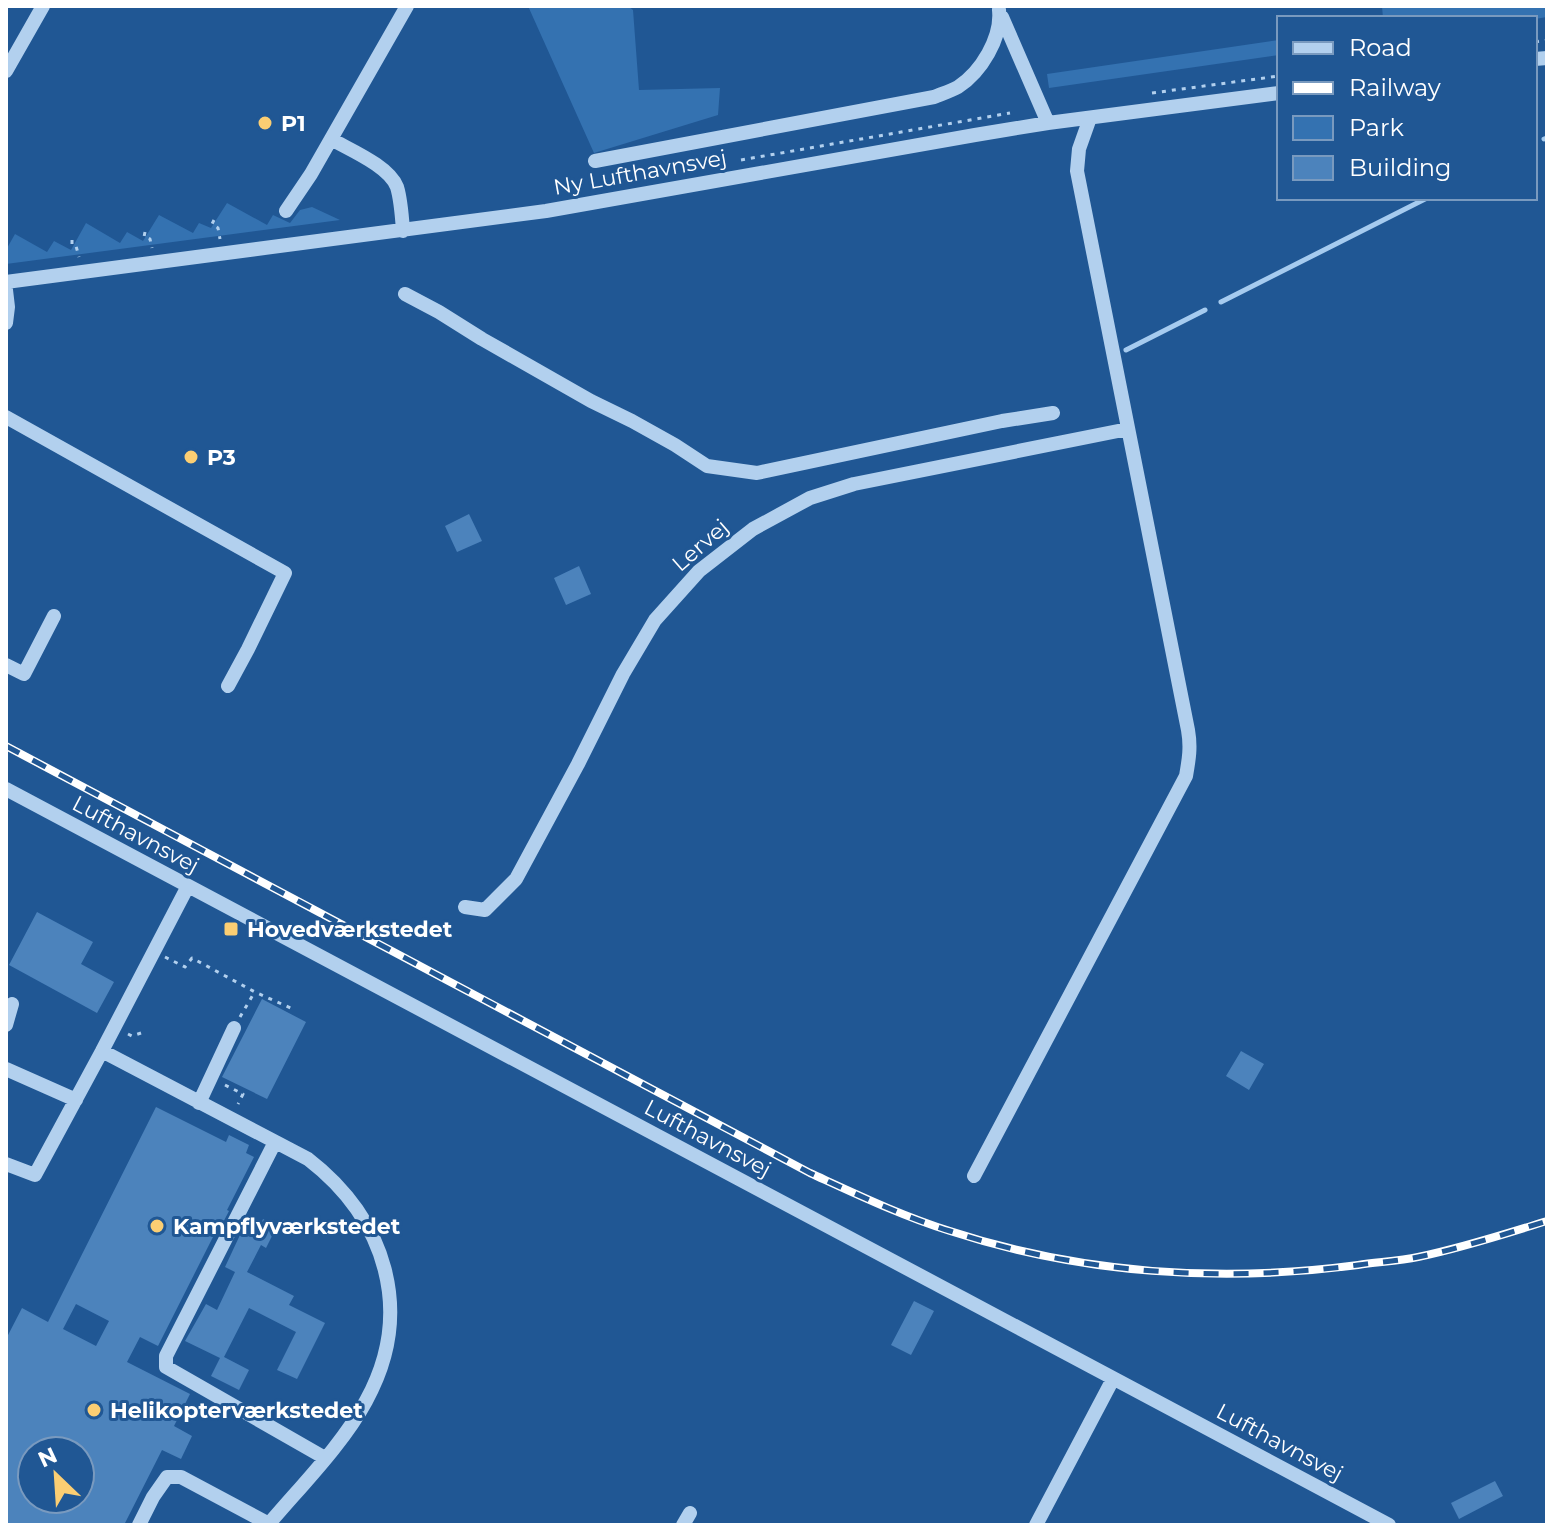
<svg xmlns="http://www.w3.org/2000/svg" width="1553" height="1531" viewBox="0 0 1553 1531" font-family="Montserrat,sans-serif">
  <rect width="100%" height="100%" fill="#205794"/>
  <path fill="#3472b1" d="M528 6H628L633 10 639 90 720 88 718 115 594 153Z
    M1382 6H1547V17L1535 19 1383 18Z
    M1279 40V55L1049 88 1047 74Z
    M227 203 267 225 273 215 290 223 300 210 312 207 340 220 6 264V250L15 234 47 252 54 241 71 250 86 223 120 243 127 232 143 241 159 215 193 233 199 223 211 228Z"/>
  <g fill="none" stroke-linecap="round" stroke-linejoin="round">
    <path stroke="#a6cbef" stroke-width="5" d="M1544 139 1547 138
      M1221 302 1427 198
      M1126 350 1205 310"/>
  </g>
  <path fill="#4c83bc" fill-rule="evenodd" d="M469 514 482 541 457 552 445 526Z
    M579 566 591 594 566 605 554 578Z
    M37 912 93 942 81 964 114 982 97 1013 9 965Z
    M262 999 306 1022 267 1099 222 1077Z
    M1241 1051 1264 1064 1249 1090 1226 1076Z
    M156 1107 226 1142 229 1135 249 1145 246 1153 254 1157 227 1210 229 1211 216 1236 214 1235 158 1346 140 1337 127 1362 190 1394 174 1426 192 1436 181 1459 162 1450 124 1525H6V1339L22 1308 48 1322ZM76 1304 109 1321 96 1346 63 1329ZM32 1451H80V1499H32Z
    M263 1219 277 1226 266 1248 261 1245 247 1272 294 1296 289 1305 325 1323 297 1379 277 1370 296 1332 249 1308 224 1357 249 1370 239 1390 211 1376 220 1358 185 1341 206 1304 217 1310 235 1272 225 1267 247 1220 260 1227Z
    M914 1301 934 1311 911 1355 891 1345Z
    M1495 1481 1503 1496 1459 1519 1451 1503Z"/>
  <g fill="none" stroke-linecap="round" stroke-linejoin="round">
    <path stroke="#b2d0ee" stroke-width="3" stroke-dasharray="4 6" stroke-linecap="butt" d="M1535 42 1547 40
      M1152 93 1279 76
      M741 160 1010 113
      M214 220 212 224 218 228 220 239
      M145 232 144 237 150 239 152 248
      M72 240V245L76 246 79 257
      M165 957 185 967 192 958 255 992 295 1010
      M240 1017 254 993
      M128 1034 132 1036 144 1032
      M225 1085 243 1094 238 1104"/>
    <path stroke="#b2d0ee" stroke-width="14" d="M1002 17 1048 123
      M1535 59 1547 58
      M6 71 43 6
      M331 139C350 150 389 166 397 187 401 200 402 217 403 231
      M595 161 934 97C941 94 951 91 958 87 981 72 1002 38 999 10
      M286 211 311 174 407 6
      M6 282 546 211 975 135 1048 123 1279 93
      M6 290 8 307 6 323
      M405 294 439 312 482 339 591 401 632 421 675 445 707 466 757 473 1002 421 1053 413
      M6 417 285 573 248 649 228 686
      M6 665 24 674 54 616
      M6 789 1389 1525
      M188 886 102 1051 308 1159C386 1219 415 1312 366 1401 343 1444 300 1487 268 1525
      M465 907 485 910 516 879 578 764 623 674 655 620 699 571 753 529 810 498 854 484 1128 429
      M6 1025 12 1004
      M6 1069 76 1100
      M199 1103 234 1028
      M275 1142 166 1356V1367L325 1458
      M6 1164 35 1175 102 1051
      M974 1176 1186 776C1189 759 1191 747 1188 730L1077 171 1079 149 1090 118
      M139 1525 153 1497 167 1477H181L269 1524
      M683 1525 690 1513
      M1036 1525 1113 1379"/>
    <g stroke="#fff" stroke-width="8">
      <path id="rail" d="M6 746 810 1173C856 1194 902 1216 950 1231 1081 1274 1222 1283 1358 1265 1378 1262 1399 1261 1418 1257 1462 1248 1505 1234 1547 1221"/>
    </g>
    <use href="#rail" stroke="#205794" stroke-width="5" stroke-dasharray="15" stroke-linecap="butt"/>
  </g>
  <g fill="#fbce73" stroke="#205794" stroke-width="3">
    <circle cx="265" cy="123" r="8"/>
    <circle cx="191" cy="457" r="8"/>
    <rect x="223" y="921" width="16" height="16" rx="4"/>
    <circle cx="157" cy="1226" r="8"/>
    <circle cx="94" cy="1410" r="8"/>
  </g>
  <g text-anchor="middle" stroke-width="6" stroke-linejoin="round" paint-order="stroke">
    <g font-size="22" font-weight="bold" fill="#fff" stroke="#205794" text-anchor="start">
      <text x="281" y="131">P1</text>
      <text x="207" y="465">P3</text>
      <text x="247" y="937">Hovedværkstedet</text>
      <text x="173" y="1234">Kampflyværkstedet</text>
      <text x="110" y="1418">Helikopterværkstedet</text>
    </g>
    <g font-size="22" fill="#fff" stroke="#205794">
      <text transform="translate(640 172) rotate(-10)" y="8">Ny Lufthavnsvej</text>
      <text transform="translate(700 545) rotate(-41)" y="8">Lervej</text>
      <text transform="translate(136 834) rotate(28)" y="8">Lufthavnsvej</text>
      <text transform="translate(708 1138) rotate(28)" y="8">Lufthavnsvej</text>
      <text transform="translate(1280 1442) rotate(28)" y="8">Lufthavnsvej</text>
    </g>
  </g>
  <rect width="1553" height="1531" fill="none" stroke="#ffffff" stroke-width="16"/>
  <rect x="1277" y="16" width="260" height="184" fill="#205794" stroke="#799abf" stroke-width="2"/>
  <rect x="1293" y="42" width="40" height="12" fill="#b2d0ee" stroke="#799abf" stroke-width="2"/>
  <text x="1349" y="56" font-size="24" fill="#ffffff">Road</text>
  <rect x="1293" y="82" width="40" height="12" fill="#ffffff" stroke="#799abf" stroke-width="2"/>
  <text x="1349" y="96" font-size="24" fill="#ffffff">Railway</text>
  <rect x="1293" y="116" width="40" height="24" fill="#3472b1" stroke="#799abf" stroke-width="2"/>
  <text x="1349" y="136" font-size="24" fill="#ffffff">Park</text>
  <rect x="1293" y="156" width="40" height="24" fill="#4c83bc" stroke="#799abf" stroke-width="2"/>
  <text x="1349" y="176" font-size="24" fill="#ffffff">Building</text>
  <g transform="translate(56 1475) rotate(335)"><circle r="38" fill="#205794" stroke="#799abf" stroke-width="2"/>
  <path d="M0-6L14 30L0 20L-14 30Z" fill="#fbce73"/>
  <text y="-12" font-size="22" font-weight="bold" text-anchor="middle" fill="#ffffff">N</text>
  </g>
</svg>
